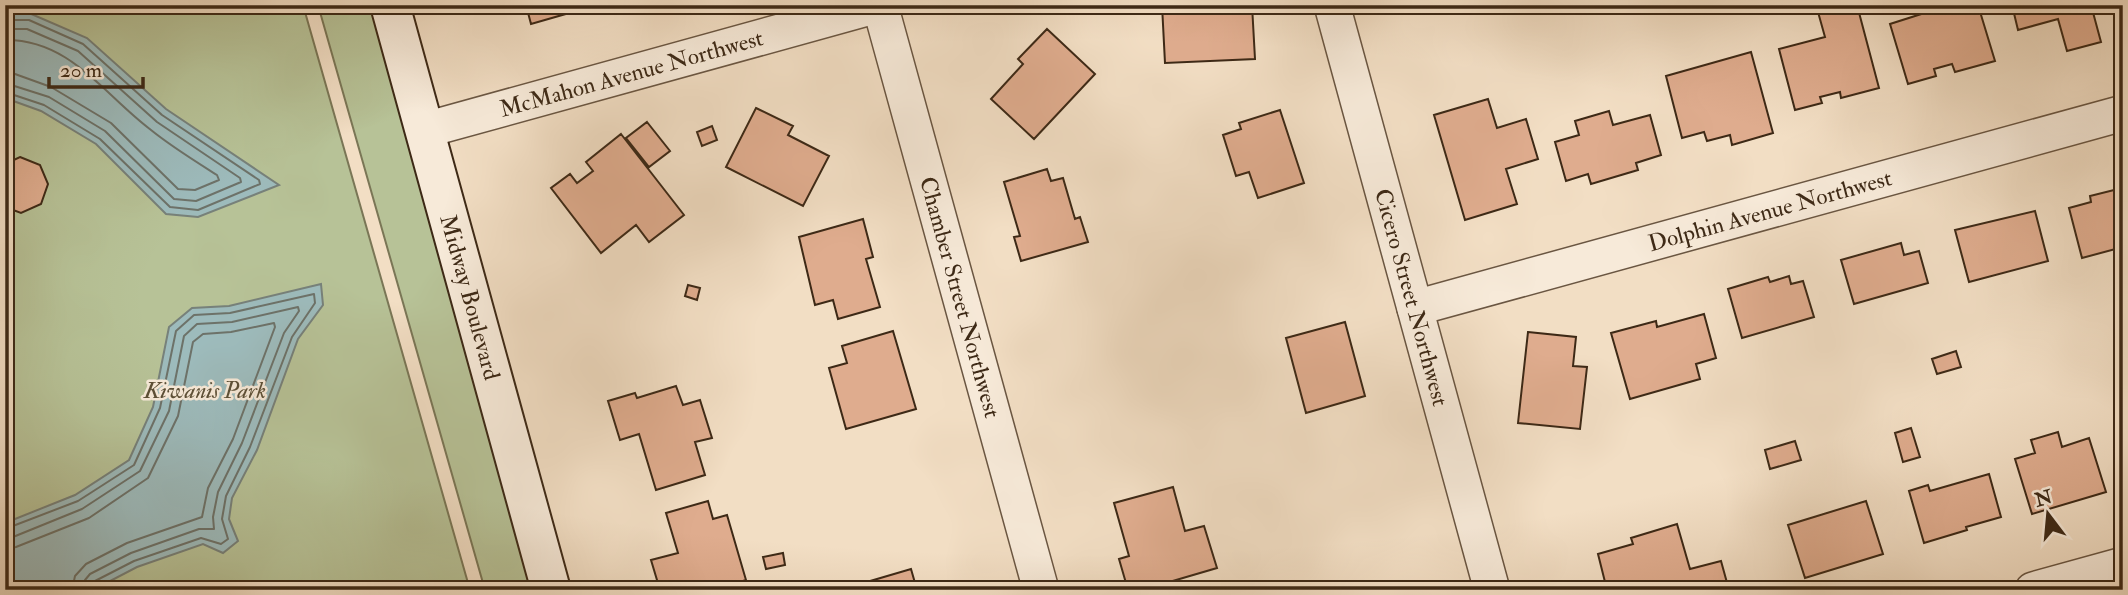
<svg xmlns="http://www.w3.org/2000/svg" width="2128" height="595" viewBox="0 0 2128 595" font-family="'IM FELL Double Pica',serif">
  <rect width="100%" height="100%" fill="#f2dec4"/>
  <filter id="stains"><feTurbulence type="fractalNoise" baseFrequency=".00286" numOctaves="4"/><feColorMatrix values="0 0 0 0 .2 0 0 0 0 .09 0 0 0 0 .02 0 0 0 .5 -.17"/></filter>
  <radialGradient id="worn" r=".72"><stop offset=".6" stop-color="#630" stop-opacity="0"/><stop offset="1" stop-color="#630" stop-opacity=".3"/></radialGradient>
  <path fill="#b7c297" stroke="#7a7656" stroke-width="2" d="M5 5H303L470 590H5Z
    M318 5H374L534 590H485Z"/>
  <path fill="#9dbbbc" stroke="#77817a" stroke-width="2" d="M29 13 87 38 166 109 279 185 198 217 166 214 96 144 41 111 5 98V14Z
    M321 284 323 305 298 339 257 450 232 498 229 519 238 541 223 553 203 544 137 567 93 590H5V523L75 495 129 460 153 407 169 327 192 308 229 306Z"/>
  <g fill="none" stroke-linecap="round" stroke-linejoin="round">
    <path stroke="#6d7269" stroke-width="2" d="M5 20H29L83 44 162 115 259 180 260 184 198 210 170 207 100 139 44 105 5 92
      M5 29H27L78 51 157 122 240 178 241 182 196 201 174 199 105 131 49 97 5 83
      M5 40C70 39 104 95 151 130 172 147 195 161 217 175L219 180 195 190 178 189 111 123 51 87 15 74 5 73
      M5 529 78 501 134 465 160 408 176 331 194 315 230 313 314 294 315 303 292 337 250 447 226 496 222 519 228 539 221 544 201 538 134 561 95 581 92 590
      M5 538 13 537 82 509 140 471 169 411 184 336 197 324 232 322 298 307 299 311 284 333 242 443 218 492 213 517 214 529H199L131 553 90 574 85 580 83 590
      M5 549 16 547 89 518 148 478 178 416 193 342 203 334 231 332 274 323 275 327 233 439 208 488 202 517 127 543 86 564 75 576 72 590"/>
  </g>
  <path fill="#dfac8e" stroke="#3d2916" stroke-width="2" d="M526 5H589L590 7 531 24Z
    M1162 5H1204V7L1252 5 1255 59 1165 63Z
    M1841 5H1857L1879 88 1841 98 1840 92 1820 97 1822 103 1795 110 1779 49 1825 37 1818 12Z
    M1936 5H1978L1995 61 1955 72 1952 64 1934 69 1936 76 1908 84 1890 24 1937 9Z
    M2012 5H2091L2101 42 2067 51 2058 19 2018 30Z
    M1047 29 1095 74 1034 139 991 99 1023 64 1018 59Z
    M1751 52 1773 133 1732 145 1730 135 1707 141 1704 132 1682 138 1666 76Z
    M1488 99 1497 128 1526 119 1538 159 1506 169 1517 204 1465 220 1434 115Z
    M756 108 793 126 788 135 829 156 803 206 726 167Z
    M1280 110 1304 183 1258 198 1249 172 1236 176 1223 135 1241 129 1239 123Z
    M1609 111 1613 125 1650 115 1661 155 1636 163 1638 170 1591 184 1588 174 1566 181 1555 142 1579 135 1575 121Z
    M647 122 670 151 649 167 626 138Z
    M712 126 717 140 702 146 697 132Z
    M621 134 684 215 649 242 636 225 601 253 551 188 570 174 577 183 593 171 586 162Z
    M20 157 40 165 48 184 41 204 21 213 5 207V164Z
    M1047 169 1051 181 1063 178 1075 219 1080 217 1088 242 1021 261 1014 237 1020 236 1004 182Z
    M2122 188 2123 247 2082 258 2069 208 2091 202 2090 196Z
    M2035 211 2048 261 1969 282 1955 230Z
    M863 219 873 257 866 259 880 307 838 319 833 300 815 305 799 237Z
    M1901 243 1904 255 1919 251 1928 283 1854 304 1841 260Z
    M1789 276 1791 284 1803 281 1814 317 1742 338 1728 289 1768 277 1770 282Z
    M688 285 700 288 697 300 685 296Z
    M1704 314 1716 358 1696 364 1700 379 1630 399 1611 333 1656 321 1657 327Z
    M1345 322 1365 396 1306 413 1286 338Z
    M893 331 916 409 846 429 829 368 847 363 842 346Z
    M1528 332 1576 337 1573 366 1587 367 1580 429 1518 423Z
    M1956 351 1961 367 1937 374 1932 359Z
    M676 386 683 405 700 400 712 438 695 442 705 475 656 490 639 434 620 440 608 401 635 393 637 398Z
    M1911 428 1920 457 1903 462 1895 433Z
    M2058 432 2062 447 2089 438 2106 492 2032 514 2015 459 2035 453 2031 440Z
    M1795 441 1801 460 1770 469 1765 450Z
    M1989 474 2001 517 1966 527 1967 530 1924 543 1909 491 1928 485 1930 491Z
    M1173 487 1185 531 1204 526 1217 568 1142 590H1128L1119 559 1129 556 1114 503Z
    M708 501 713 519 727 515 746 580 715 590H660L651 560 678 553 666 513Z
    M1866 501 1883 554 1805 578 1788 525Z
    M1677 524 1690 569 1721 561 1729 590H1607L1598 554 1633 544 1631 538Z
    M783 553 785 565 766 569 763 557Z
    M911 569 917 590H862L860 584Z"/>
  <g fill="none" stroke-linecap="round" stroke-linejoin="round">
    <g stroke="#6a5642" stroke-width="38">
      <g id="street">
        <path id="s1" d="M880 5 1041 590"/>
        <path id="s2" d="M1332 5 1492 590"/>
        <path id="s3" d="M425 130 878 5"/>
        <path id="s4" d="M1415 308 2123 113"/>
        <path d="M2033 590 2123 565"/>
      </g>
    </g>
    <g stroke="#3d2916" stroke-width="42">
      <g id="secondary">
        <path id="s5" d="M390 5 551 590"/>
      </g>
    </g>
    <use href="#street" stroke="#f7ead9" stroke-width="35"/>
    <use href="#secondary" stroke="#f7ead9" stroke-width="38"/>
  </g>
  <g text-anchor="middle" stroke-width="5" stroke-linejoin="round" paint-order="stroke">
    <g font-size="23" fill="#3d2916" stroke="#f7ead9">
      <text dy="8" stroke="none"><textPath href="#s3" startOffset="214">McMahon Avenue Northwest</textPath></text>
      <text dy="8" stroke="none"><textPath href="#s4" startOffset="368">Dolphin Avenue Northwest</textPath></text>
      <text dy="8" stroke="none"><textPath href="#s5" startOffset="303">Midway Boulevard</textPath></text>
      <text dy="8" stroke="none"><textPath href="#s1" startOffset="303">Chamber Street Northwest</textPath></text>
      <text dy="8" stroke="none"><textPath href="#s2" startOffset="303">Cicero Street Northwest</textPath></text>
    </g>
    <g font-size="23" font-style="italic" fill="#5c4f36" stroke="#f7ead9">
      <text x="205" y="398">Kiwanis Park</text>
    </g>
  </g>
  <rect width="2128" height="595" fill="none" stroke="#f2dec4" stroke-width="28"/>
  <rect x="7" y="7" width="2114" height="581" fill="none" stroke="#3d2916" stroke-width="3.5"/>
  <rect x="14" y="14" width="2100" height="567" fill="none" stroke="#3d2916" stroke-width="2"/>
  <g transform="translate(2048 514) rotate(344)" stroke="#f7ead9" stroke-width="5" paint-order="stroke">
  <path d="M0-5L12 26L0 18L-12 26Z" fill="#3d2916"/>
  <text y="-10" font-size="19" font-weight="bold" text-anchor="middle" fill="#3d2916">N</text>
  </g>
  <path d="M49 77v10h94v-10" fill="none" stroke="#3d2916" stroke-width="3.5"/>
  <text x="60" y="77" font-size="21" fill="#3d2916" stroke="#f7ead9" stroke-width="5" paint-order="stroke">20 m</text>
  <rect width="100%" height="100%" filter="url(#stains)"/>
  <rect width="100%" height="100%" fill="url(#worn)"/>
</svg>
